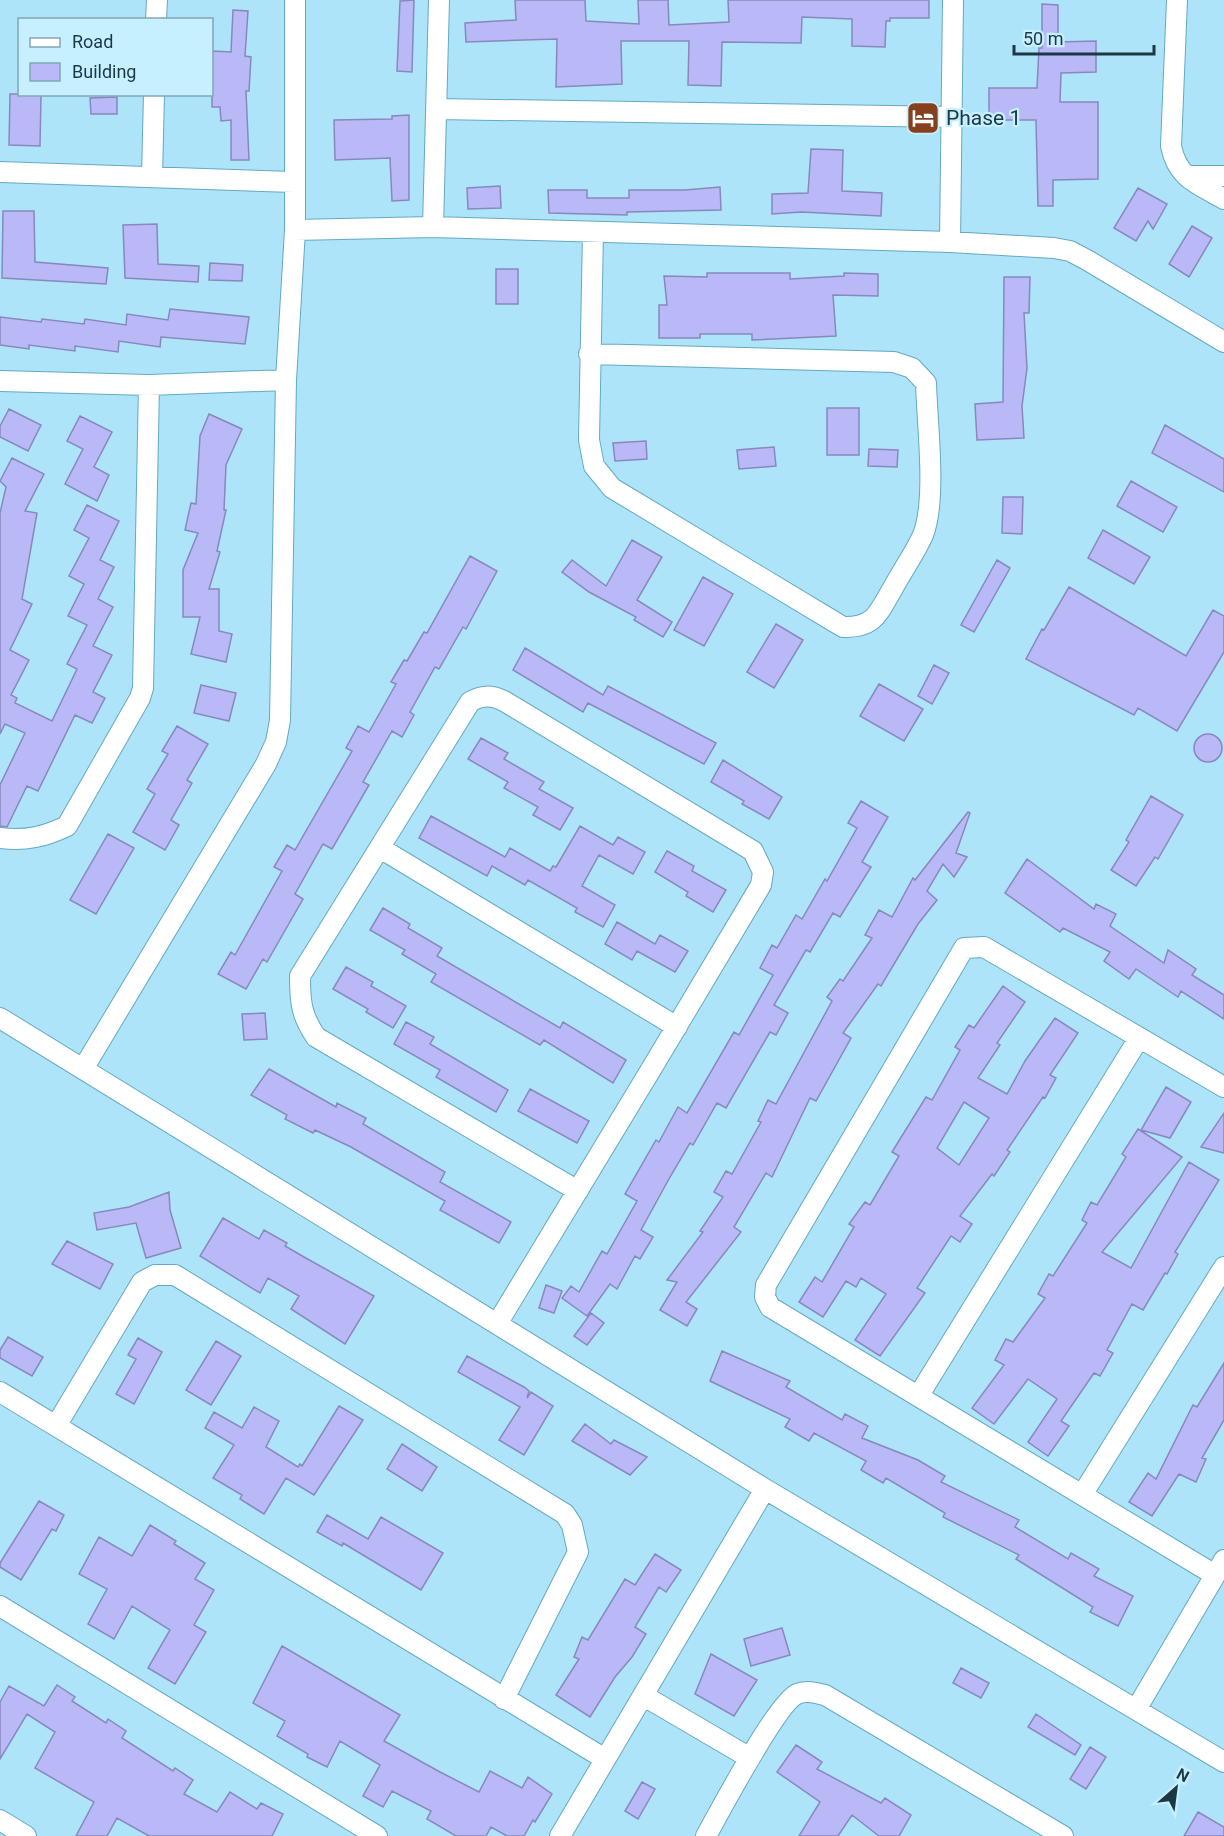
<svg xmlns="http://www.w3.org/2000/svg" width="1224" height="1836" viewBox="0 0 1224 1836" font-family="Roboto,sans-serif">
  <rect width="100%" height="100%" fill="#ade4f9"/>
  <path fill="#b9b9f8" stroke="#8888bd" stroke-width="1.5" fill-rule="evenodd" d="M414 0 412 72 397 71 400 1Z
    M515 0H585L586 21 639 24 638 0H668L669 25 729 22 728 0H929V18H890V21H886L885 47 852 46V19L802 17 801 43 722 42 721 86 688 85 689 41H621L622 84 556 87 557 39 466 42 465 23 516 20Z
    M1042 4 1058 5V42L1096 41V72L1061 73 1060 102H1098V179L1053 180V206H1038L1036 120H989V88H1037L1039 48H1042Z
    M233 10 248 11 245 56 251 57 249 91H246L249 160H231V120L221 121 220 107H212V51L231 52Z
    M10 94H41L40 146 9 145Z
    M117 97V114H91L90 98Z
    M409 115V200L392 201 390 158 335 160 334 120 392 119V116Z
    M811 149 843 150 842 191 882 193 881 216 801 212 772 214V194L808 193Z
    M500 186 501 208 468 209 467 188Z
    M720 187 721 210 627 212V215L549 213 548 190H587V198H629V190H685Z
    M1138 188 1167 204 1153 229 1148 221 1136 241 1114 228Z
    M3 211H34L35 262 108 268 106 284 2 278Z
    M157 224 158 264 199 266 198 282 125 278 123 225Z
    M1192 226 1212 238 1189 277 1169 264Z
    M210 263 243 265 242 281 209 280Z
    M496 269H518V304H496Z
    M707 273H790V279L844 276V273L878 274V296L833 295 836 336 752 340V334H700V338H659V305H667L664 276 707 277Z
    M1004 277H1030L1029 313H1024L1027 368 1022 406 1024 438 977 440 975 404 1003 402Z
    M170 309 249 317 245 344 161 337 160 347 119 341 118 352 75 346V351L29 345V349L0 345V317L41 322 42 319 84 324 85 319 126 325 127 314 168 320Z
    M827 408H859V455H827Z
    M9 409 41 425 28 451 0 437V426Z
    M209 414 242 429 226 465 224 510H226L217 551 220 552 209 589H219V631L232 634 226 662 191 654 200 617H183V570L198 533 185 530 191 503 196 504 200 436Z
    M80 416 112 432 94 467 109 475 97 501 65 484 83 449 67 441Z
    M1165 425 1224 459V492L1152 453Z
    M646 441 647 459 615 461 613 443Z
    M774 447 776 466 739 469 737 450Z
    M869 449 898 450 897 467 868 466Z
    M12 458 44 474 25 511 37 513 22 599 32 604 10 650 29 660 11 695 17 698 15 703 52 721 77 669 67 664 87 625 68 616 84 584 69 576 89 538 74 530 87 505 119 521 100 560 114 567 98 599 113 607 93 646 112 655 93 692 105 698 92 723 75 715 38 791 27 786 7 827 0 826V785L25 733 5 724 0 734V513L6 487 0 481Z
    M1131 481 1177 507 1163 532 1117 506Z
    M1003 497H1023L1022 534 1002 533Z
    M1103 530 1150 557 1134 584 1088 558Z
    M632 540 662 557 637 600 672 622 663 637 634 620 636 617 589 592 562 572 572 560 606 586Z
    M470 556 497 571 466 629 463 627 439 669 435 667 410 712 414 715 402 737 392 731 363 782 369 785 332 849 323 844 295 894 303 899 267 962 263 959 246 989 218 974 231 952 235 955 282 871 274 867 287 845 295 850 352 751 346 748 358 726 369 732 396 684 391 682 404 660 407 661 424 632 427 633Z
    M997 560 1010 568 974 632 961 625Z
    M703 577 733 594 704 646 674 630Z
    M1069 587 1186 656 1213 610 1224 616V652L1177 731 1138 708 1134 715 1026 659 1042 629 1044 630Z
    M776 624 803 640 774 688 747 672Z
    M525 648 603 695 608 686 716 743 704 764 588 703 583 712 513 670Z
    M934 665 949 673 932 704 918 696Z
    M879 684 923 709 904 741 860 716Z
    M201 685 236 693 229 721 194 713Z
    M177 726 208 744 187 780 192 783 171 820 179 825 165 850 133 832 155 794 147 789 168 754 162 751Z
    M1194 748a14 14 0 1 1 28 0a14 14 0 1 1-28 0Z
    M481 738 508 753 504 759 544 782 539 789 573 808 560 830 533 815 538 807 504 788 508 782 468 759Z
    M723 760 782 797 769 819 742 804 744 801 711 782Z
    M1151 796 1183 815 1158 859 1155 857 1136 886 1111 870 1129 842 1126 840Z
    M861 801 888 817 862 862 871 867 840 917 833 913 810 952 806 950 774 1005 788 1013 776 1035 770 1032 726 1108 717 1103 693 1145 690 1143 670 1177 641 1230 653 1237 640 1259 635 1256 617 1289 610 1284 587 1316 562 1298 571 1286 579 1292 602 1251 607 1254 637 1201 625 1194 656 1140 659 1142 678 1107 687 1113 734 1032 739 1035 773 975 760 968 772 945 777 948 796 915 802 919 825 879 827 881 857 828 848 823Z
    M968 812 970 813 956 853 967 857 954 877 943 864 927 891 937 900 918 924 881 986 878 984 843 1033 851 1038 816 1101 810 1098 772 1177 766 1173 734 1227 741 1232 686 1302 697 1309 687 1326 660 1310 677 1282 667 1280 703 1232 700 1231 723 1197 714 1192 726 1171 732 1174 761 1122 758 1121 768 1100 776 1104 832 1001 827 997 840 979 843 981 872 938 865 935 879 910 892 917 913 878 915 880Z
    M431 816 505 857 510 848 550 871 553 866 556 867 580 826 613 845 618 837 645 852 633 874 599 855 582 886 615 905 603 927 575 912 577 908 528 880 525 885 492 866 487 876 419 838Z
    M108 834 134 848 96 914 70 900Z
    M667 851 694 866 692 871 726 890 713 912 686 896 688 892 655 872Z
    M1027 859 1094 909 1096 904 1116 914 1110 926 1164 963 1168 950 1196 969 1192 975 1224 995V1019L1181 991 1178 997 1136 969 1129 979 1104 961 1110 952 1063 928 1060 932 1005 893Z
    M383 908 410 924 408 928 442 948 437 956 560 1028 563 1022 626 1060 613 1083 544 1040 540 1045 431 982 436 974 402 954 405 950 370 930Z
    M617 922 655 944 660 935 688 951 675 972 637 951 632 960 605 944Z
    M346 967 373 982 371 986 406 1006 393 1028 366 1012 368 1009 333 989Z
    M1003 986 1025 1002 997 1043 1000 1045 978 1078 1007 1094 1025 1061 1055 1018 1078 1033 1050 1075 1056 1078 1045 1098 1043 1097 1007 1150 1010 1152 994 1176 992 1174 960 1216 972 1224 960 1242 951 1236 917 1288 925 1293 880 1356 855 1340 886 1294 861 1278 856 1287 846 1281 823 1317 799 1302 815 1277 822 1282 854 1227 849 1224 865 1202 870 1205 899 1156 892 1152 926 1097 932 1100 960 1050 955 1047 969 1025 974 1028ZM964 1102 989 1118 959 1165 937 1148Z
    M265 1013 267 1039 244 1040 242 1014Z
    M406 1022 434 1037 430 1044 508 1090 496 1112 436 1077 440 1070 394 1044Z
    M269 1069 336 1107 337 1103 366 1118 363 1124 445 1172 440 1182 511 1222 499 1243 440 1210 445 1201 351 1147 315 1130 313 1133 285 1119 287 1115 251 1095Z
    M1166 1087 1191 1102 1170 1138 1141 1130Z
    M530 1089 589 1121 577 1143 518 1111Z
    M1224 1113V1153L1201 1147Z
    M1138 1129 1182 1157 1102 1252 1131 1268 1189 1162 1219 1180 1175 1252 1178 1254 1167 1274 1165 1273 1143 1310 1132 1304 1107 1350 1113 1353 1100 1376 1094 1373 1061 1421 1069 1426 1048 1456 1028 1442 1057 1399 1028 1379 994 1424 972 1408 1004 1365 995 1360 1006 1339 1013 1342 1045 1298 1038 1294 1049 1274 1053 1276 1087 1223 1082 1220 1091 1202 1097 1205 1126 1157 1122 1154Z
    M169 1192 170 1210 181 1248 146 1258 136 1223 97 1230 94 1213 129 1207Z
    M223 1218 259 1239 264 1230 287 1243 285 1246 304 1257 374 1296 345 1344 291 1309 299 1296 268 1278 260 1293 200 1256Z
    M67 1241 113 1264 100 1289 52 1264Z
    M546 1285 562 1291 554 1313 539 1308Z
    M591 1313 604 1323 587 1345 574 1336Z
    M8 1337 43 1357 32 1376 0 1358V1350Z
    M138 1338 162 1352 134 1404 116 1394 136 1359 128 1355Z
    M216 1341 241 1356 211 1405 186 1390Z
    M722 1351 790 1381 786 1387 842 1420 845 1414 868 1426 862 1438 918 1460 945 1476 941 1482 1019 1520 1015 1527 1068 1559 1071 1553 1099 1569 1094 1576 1133 1596 1118 1626 1090 1612 1093 1607 1016 1559 1019 1555 943 1517 945 1513 886 1478 883 1483 861 1470 866 1461 814 1433 809 1441 785 1427 790 1419 710 1381Z
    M467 1356 524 1387 529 1391 527 1398 531 1392 553 1406 524 1455 499 1440 520 1407 458 1372Z
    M1224 1363V1420L1202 1458 1206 1459 1196 1482 1179 1474 1152 1516 1129 1502 1148 1473 1156 1479 1193 1405 1197 1407Z
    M339 1406 363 1420 314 1495 286 1478 264 1514 240 1499 242 1495 213 1478 234 1445 205 1428 214 1412 242 1428 254 1407 279 1421 266 1447 298 1467 300 1464 302 1466Z
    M585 1424 611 1444 614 1440 647 1457 630 1475 572 1441Z
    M402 1444 437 1467 422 1491 387 1469Z
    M39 1501 64 1515 56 1531 52 1529 21 1580 0 1567V1563Z
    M327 1515 368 1539 381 1517 443 1553 421 1590 343 1543 342 1546 317 1532Z
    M150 1525 176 1541 174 1544 205 1563 195 1579 214 1590 194 1625 206 1632 175 1684 148 1668 170 1630 132 1606 114 1639 88 1624 107 1589 79 1574 99 1537 132 1556Z
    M655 1554 681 1570 666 1592 659 1587 635 1627 646 1634 632 1657 615 1677 590 1717 556 1695 579 1659 574 1657 582 1637 588 1640 625 1579 635 1585Z
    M782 1628 790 1655 751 1666 744 1639Z
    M282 1646 400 1715 384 1741 440 1772 479 1792 490 1771 522 1788 528 1777 552 1794 535 1822 533 1820 524 1836H507L491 1827 486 1836H456L427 1819 431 1811 392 1791 383 1807 363 1796 380 1765 340 1741 327 1767 307 1757 308 1754 277 1736 285 1721 253 1703Z
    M711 1654 757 1680 734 1716 695 1694Z
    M961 1668 989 1683 981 1698 953 1683Z
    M57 1685 75 1697 72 1701 106 1723 108 1719 126 1731 122 1738 173 1771 175 1768 193 1780 184 1794 217 1812 230 1792 257 1809 261 1803 283 1814 272 1836H149L117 1818 107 1836H76L94 1802 35 1768 55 1732 27 1714 0 1759V1702L9 1686 44 1706Z
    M1036 1714 1081 1745 1075 1755 1028 1727Z
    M796 1745 822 1762 817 1769 881 1803 885 1798 911 1815 899 1836H879L852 1815 838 1836H799L820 1802 777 1772Z
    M1090 1747 1106 1757 1086 1789 1070 1779Z
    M642 1782 655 1789 638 1819 625 1811Z
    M1198 1812 1224 1827V1836H1184Z"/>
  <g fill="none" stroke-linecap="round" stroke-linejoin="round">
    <g stroke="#64a9c3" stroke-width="22">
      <path id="street" d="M1177 0 1171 146C1177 178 1198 184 1224 199
        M156 20 157 0
        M437 109 953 117
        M0 172 293 182
        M1187 176H1224
        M152 177 154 94
        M433 227 439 0
        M295 230 433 227 950 242 1054 248 1070 251 1087 260 1224 342
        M950 242 953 0
        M589 354 894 362 912 368 926 383C927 424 937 499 923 535 915 553 902 571 893 588 878 613 875 628 843 627L612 488 594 466 589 440 593 232
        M0 381 149 385 286 380
        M0 838C26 841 44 837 67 826L140 698 143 688 149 385
        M380 848 677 1027
        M0 1018 765 1489 1224 1762
        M83 1069 266 764 276 742 280 720 286 380 295 230V0
        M497 1324C586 1178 674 1032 761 885L763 872 753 851 504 701C491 695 482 695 470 702L300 976C300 1002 301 1015 316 1037L578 1191
        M0 1392 605 1759
        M919 1395 1139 1038
        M56 1426 142 1282 155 1275H175L565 1514 572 1525 578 1552 504 1699
        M1082 1495 1224 1267
        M1215 1575 770 1307 765 1297 766 1285 964 948 984 947 1224 1087
        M0 1606 377 1836
        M644 1696 750 1758
        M1137 1708 1224 1560
        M0 1820 26 1836
        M560 1836 765 1489
        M706 1836C720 1811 777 1703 797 1694 807 1690 815 1693 825 1695L1063 1836"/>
    </g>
    <use href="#street" stroke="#fff" stroke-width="20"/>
  </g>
  <defs>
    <g id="hotel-square" transform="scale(1.725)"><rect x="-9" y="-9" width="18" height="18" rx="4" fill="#87401e" stroke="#c6efff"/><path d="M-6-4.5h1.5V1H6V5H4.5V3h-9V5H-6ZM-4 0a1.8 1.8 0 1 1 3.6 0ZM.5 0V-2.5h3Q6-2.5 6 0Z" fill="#fff"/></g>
  </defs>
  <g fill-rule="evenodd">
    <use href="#hotel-square" x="923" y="118"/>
  </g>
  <g text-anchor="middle" stroke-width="4.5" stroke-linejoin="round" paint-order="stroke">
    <g font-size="21" fill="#1b3843" stroke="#c6efff" text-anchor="start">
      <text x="946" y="125">Phase 1</text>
    </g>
  </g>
  <rect x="18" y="18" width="195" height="78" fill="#c6efff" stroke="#82a6b4" stroke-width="1.5"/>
  <rect x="30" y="38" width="30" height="9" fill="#ffffff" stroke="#82a6b4" stroke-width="1.5"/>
  <text x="72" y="48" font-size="18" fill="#1b3843">Road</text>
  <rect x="30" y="63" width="30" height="18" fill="#b9b9f8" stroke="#82a6b4" stroke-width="1.5"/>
  <text x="72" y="78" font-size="18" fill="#1b3843">Building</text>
  <g transform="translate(1176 1788) rotate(28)" stroke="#c6efff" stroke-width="4.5" paint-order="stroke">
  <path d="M0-4.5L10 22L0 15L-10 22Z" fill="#1b3843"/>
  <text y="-9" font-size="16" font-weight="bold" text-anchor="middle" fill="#1b3843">N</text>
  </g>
  <path d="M1014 45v9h140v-9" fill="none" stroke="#1b3843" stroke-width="3"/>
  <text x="1023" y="45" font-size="18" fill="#1b3843" stroke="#c6efff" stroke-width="4.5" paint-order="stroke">50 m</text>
</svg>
